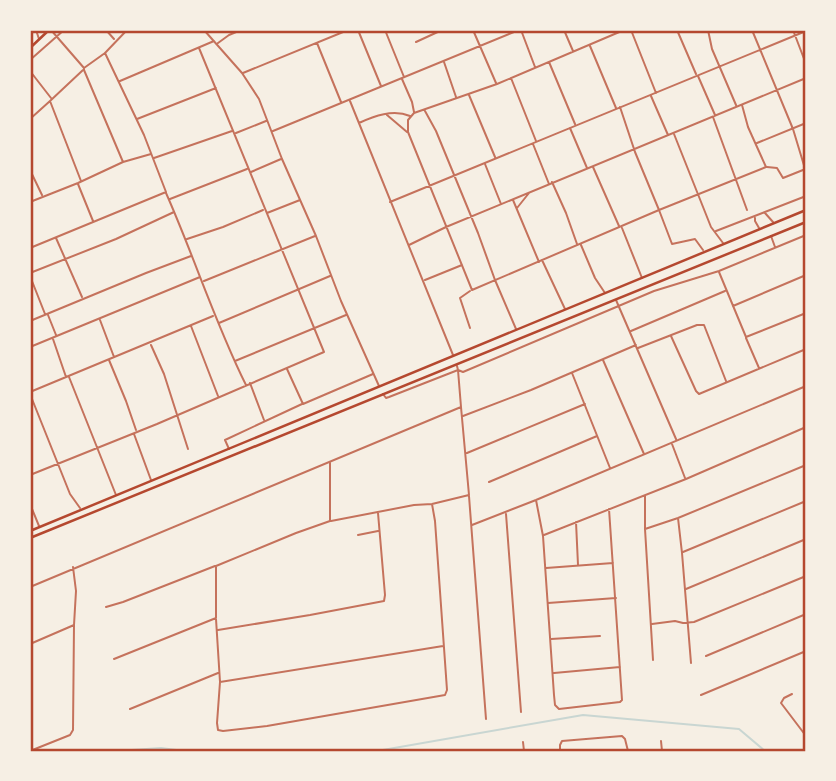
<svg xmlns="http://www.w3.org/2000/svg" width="836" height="781" viewBox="0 0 836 781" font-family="Montserrat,sans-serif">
  <rect width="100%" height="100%" fill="#f6efe4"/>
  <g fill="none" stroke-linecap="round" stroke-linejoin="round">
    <path stroke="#c9d6d2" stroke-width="2" d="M117 751 161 748 184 751
      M377 751 583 715 739 729 765 751"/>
    <path stroke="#c5725c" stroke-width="2" d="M36 30 39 39
      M51 30 84 68
      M106 30 114 39
      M204 30 242 73 259 99 282 159 316 236 341 301 379 386
      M358 30 381 86
      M385 30 404 77
      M473 30 496 83
      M521 30 535 67
      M564 30 573 51
      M631 30 656 93
      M677 30 696 74
      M708 30 712 49 736 105
      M752 30 793 129 806 172
      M793 30 806 64
      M416 42 442 30
      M218 43 229 35 241 30
      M317 43 341 102
      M590 46 616 108
      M30 60 64 30
      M444 62 456 97
      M549 62 575 124
      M30 71 51 98
      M243 73 348 30
      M698 76 715 115
      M511 78 536 141
      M402 79 412 102 414 112
      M120 81 214 41
      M469 95 495 157
      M651 96 668 135
      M350 101 453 355
      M620 107 635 152 659 210 472 290 408 132V120L414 113 497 84 624 30
      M425 111 436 131 478 233 495 280 516 329
      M387 115 407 132
      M713 117 747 210
      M30 119 50 101
      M137 119 216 88
      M359 123C374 116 393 109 410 116
      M570 128 587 168
      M273 131 519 30
      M236 133 266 121
      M674 134 711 227 723 243
      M757 143 806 123
      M533 144 549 184
      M154 158 232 131
      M123 162 84 70V68L105 53 127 30
      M485 164 501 204
      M593 167 619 226
      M767 167 777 168 783 178 803 170
      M30 170 42 195
      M251 172 281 159
      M81 181 50 101 83 70
      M552 182 566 213 577 244
      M78 184 93 221
      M166 193C194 256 215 323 246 385
      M170 199 247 169
      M513 200 539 262
      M30 202 78 183 123 162 151 154
      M390 202 806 31
      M517 208 529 193
      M267 213 300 200
      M765 213 773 222
      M755 218V221L759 228
      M622 228 642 278
      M716 231 806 196
      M771 236 775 247
      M56 238 82 297
      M187 239 223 227 263 210
      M409 245 446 227 806 78
      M581 245 595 278 605 293
      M30 248 166 192 144 135 105 53
      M703 250 695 239 672 244 659 210 766 167 748 127 742 105
      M542 260 565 309
      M719 272 746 337 806 313
      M30 273 116 239 174 212
      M30 276 45 314
      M425 280 462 265
      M204 281 315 236
      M470 291 460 298 470 328
      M616 300 676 439
      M733 306 806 275
      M48 315 56 335
      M100 320 114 357
      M30 321 146 273 191 256
      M219 323 330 276
      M191 326 218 396
      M631 331 725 291
      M671 336 696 391 699 394 806 349
      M746 338 759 368
      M53 339 66 377
      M151 345 164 374 188 449
      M30 347 200 277
      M638 348 697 325H704L726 381
      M109 360 126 401 136 430
      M603 360 644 454
      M235 361 346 315
      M457 366 458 370 463 372 654 291 719 271 806 235
      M287 369 303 404 373 374
      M572 373 610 468
      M69 377 116 495
      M250 383 264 420
      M30 392 213 316
      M30 394 70 494 80 508
      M463 416 531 390 636 345
      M134 434 151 480
      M672 444 685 478
      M229 449 225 440 302 404
      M467 453 585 404
      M30 475 157 424 324 352 199 48
      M489 482 597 436
      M469 496 486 719
      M645 496V529L653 660
      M536 500 543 536 554 695 555 705 559 709 620 702 622 700 609 509
      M30 504 39 526
      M506 514 521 712
      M678 518 682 553 691 663
      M331 521 414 505 432 504 469 495 461 407
      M576 522 578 565
      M472 525 536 500 806 386
      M645 529 678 518 806 465
      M358 535 378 531
      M544 535 686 479 806 427
      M683 552 806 501
      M546 568 613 563
      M30 587 461 407 458 370 389 397 386 398 383 394
      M686 589 806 539
      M548 603 616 598
      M106 607 123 602 215 566
      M216 619 220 682 443 646
      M652 624 675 621 683 623 694 622 806 576
      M218 630 310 615 384 601 385 595 378 513
      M551 639 600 636
      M30 644 74 625
      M706 656 806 614
      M114 659 216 618V566L296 533 330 521V463
      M554 673 620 667
      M220 682 217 723 218 730 223 731 267 726 445 695 447 690 435 521 432 504
      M792 694 784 698 781 703 806 736
      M701 695 806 651
      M130 709 218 673
      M661 741 662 751
      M523 742 524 751
      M30 751 70 735 73 730 74 625 76 591 73 567
      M560 751V745L562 741 622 736 625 739 628 751"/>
    <path stroke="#b5482f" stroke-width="2.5" d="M30 48 49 30
      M30 531 806 210
      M30 538 806 222"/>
  </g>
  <rect width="836" height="781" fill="none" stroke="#f6efe4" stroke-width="63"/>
  <rect x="32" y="32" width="772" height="718" fill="none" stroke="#b5482f" stroke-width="2.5"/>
</svg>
